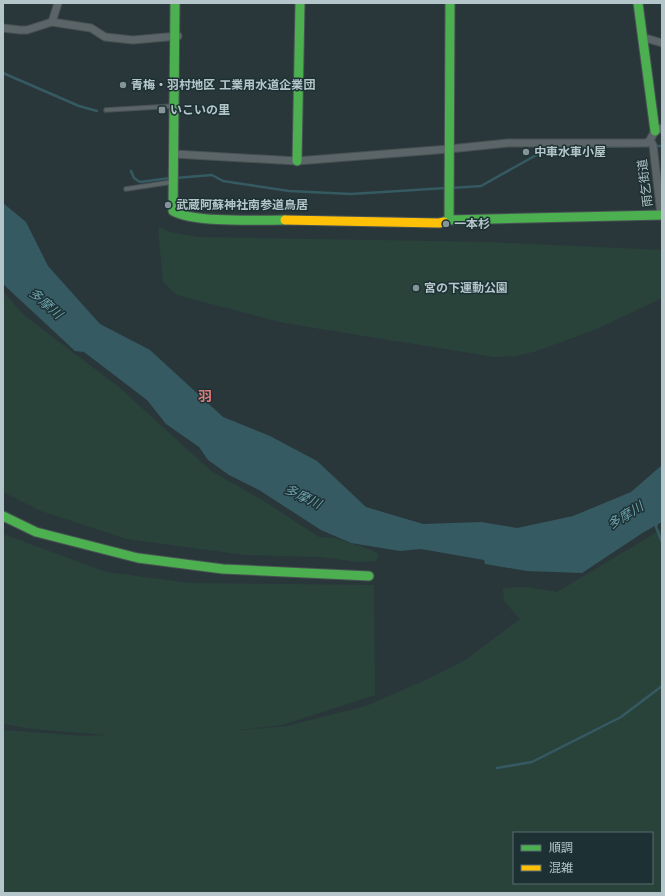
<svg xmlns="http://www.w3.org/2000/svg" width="665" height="896" viewBox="0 0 665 896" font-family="'DejaVu Sans','Noto Sans JP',sans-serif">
  <rect width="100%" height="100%" fill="#2a373a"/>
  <path fill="#29433b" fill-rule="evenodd" d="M158 227 170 232 197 237 489 242 662 250V298L599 328 537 351 516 356 494 357 284 323 177 295 163 282Z
    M3 292 25 316 120 388 211 471 262 500 319 537 334 538 372 550 379 555 376 561 357 562 321 557 244 555 127 539 41 511 3 492Z
    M662 529V893H3V730L85 736 107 735 33 729 3 724V534L106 572 190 583 374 585 375 695 282 725 231 731 287 726 366 706 428 679 465 660 520 619 504 601 503 588 528 587 557 592ZM514 833H652V883H514Z"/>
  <path fill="#355a62" d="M3 203 26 222 48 266 100 324 150 350 223 417 270 436 317 461 366 507 423 524 481 522 517 528 573 516 631 492 662 465V522L644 532 582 573 527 571 485 564 484 560 421 549 400 551 351 543 321 530 259 490 229 475 208 460 199 447 166 424 147 400 84 352 75 351 3 284Z"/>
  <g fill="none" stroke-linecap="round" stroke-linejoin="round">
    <path stroke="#355a62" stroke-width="2.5" d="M3 73 79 106 97 111
      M645 146H662
      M131 171 134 178 140 182 170 178
      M175 178 212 175 223 181 289 191 351 194 446 188
      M451 188 481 186 549 148 638 146
      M657 523 656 527 662 542
      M497 768 532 762 621 717 662 686"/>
    <g stroke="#485254" stroke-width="5.5">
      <path id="lane" d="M106 110 174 106
        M126 189 172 182"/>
    </g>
    <g stroke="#485254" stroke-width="9">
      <path id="street" d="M52 22 58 3
        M3 28 20 30H27L52 22 91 28 105 37 133 40 178 36
        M642 37 662 43
        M174 154 297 161 449 149 508 143H647L650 140
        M661 215 653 145 650 140 655 131 662 128"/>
    </g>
    <g stroke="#485254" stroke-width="11">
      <path id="fast" d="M175 3 173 211C193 223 259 220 285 220
        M638 3 655 131
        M297 161 300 3
        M449 220 450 3
        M444 222 449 220 662 215
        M3 516 36 532 138 558 223 569 369 576"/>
    </g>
    <g stroke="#485254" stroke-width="11">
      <path id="slow" d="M285 220 439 223 444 222"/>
    </g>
    <use href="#lane" stroke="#5b6567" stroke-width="3.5"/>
    <use href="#street" stroke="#5b6567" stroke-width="7"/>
    <use href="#fast" stroke="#4caf50" stroke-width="9"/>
    <use href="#slow" stroke="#ffc107" stroke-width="9"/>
  </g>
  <g fill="#849498" stroke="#1d3135" stroke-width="1.5">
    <circle cx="123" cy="85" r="4"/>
    <rect x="158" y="106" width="8" height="8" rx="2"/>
    <circle cx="526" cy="152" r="4"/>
    <circle cx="168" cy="205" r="4"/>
    <circle cx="446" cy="224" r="4"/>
    <circle cx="416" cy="288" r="4"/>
  </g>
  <g text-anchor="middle" stroke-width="3" stroke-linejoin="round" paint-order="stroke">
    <g font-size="12" font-weight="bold" fill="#b5c6ca" stroke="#1d3135" text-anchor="start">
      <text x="131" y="89">青梅・羽村地区 工業用水道企業団</text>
      <text x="170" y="114">いこいの里</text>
      <text x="534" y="156">中車水車小屋</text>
      <text x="176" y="209">武蔵阿蘇神社南参道鳥居</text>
      <text x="454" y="228">一本杉</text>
      <text x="424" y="292">宮の下運動公園</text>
    </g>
    <g font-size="12" fill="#b5c6ca" stroke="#1d3135">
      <text transform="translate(645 183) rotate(-97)" y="4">雨乞街道</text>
    </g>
    <g font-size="13" font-style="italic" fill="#6da1aa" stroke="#1d3135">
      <text transform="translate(46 303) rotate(41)" y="5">多摩川</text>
      <text transform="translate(303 496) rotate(26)" y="5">多摩川</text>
      <text transform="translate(625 515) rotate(-32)" y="5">多摩川</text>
    </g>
    <g font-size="14" font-weight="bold" fill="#de7b7a" stroke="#1d3135">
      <text x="205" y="401">羽</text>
    </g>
  </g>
  <rect width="665" height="896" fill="none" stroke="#b5c6ca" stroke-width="8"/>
  <rect x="513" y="832" width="140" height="52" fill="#1d3135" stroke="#5a6d71"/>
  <rect x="521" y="845" width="20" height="6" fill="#4caf50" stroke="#5a6d71"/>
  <text x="549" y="852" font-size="12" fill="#b5c6ca">順調</text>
  <rect x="521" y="865" width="20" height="6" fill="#ffc107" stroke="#5a6d71"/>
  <text x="549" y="872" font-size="12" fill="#b5c6ca">混雑</text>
</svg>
